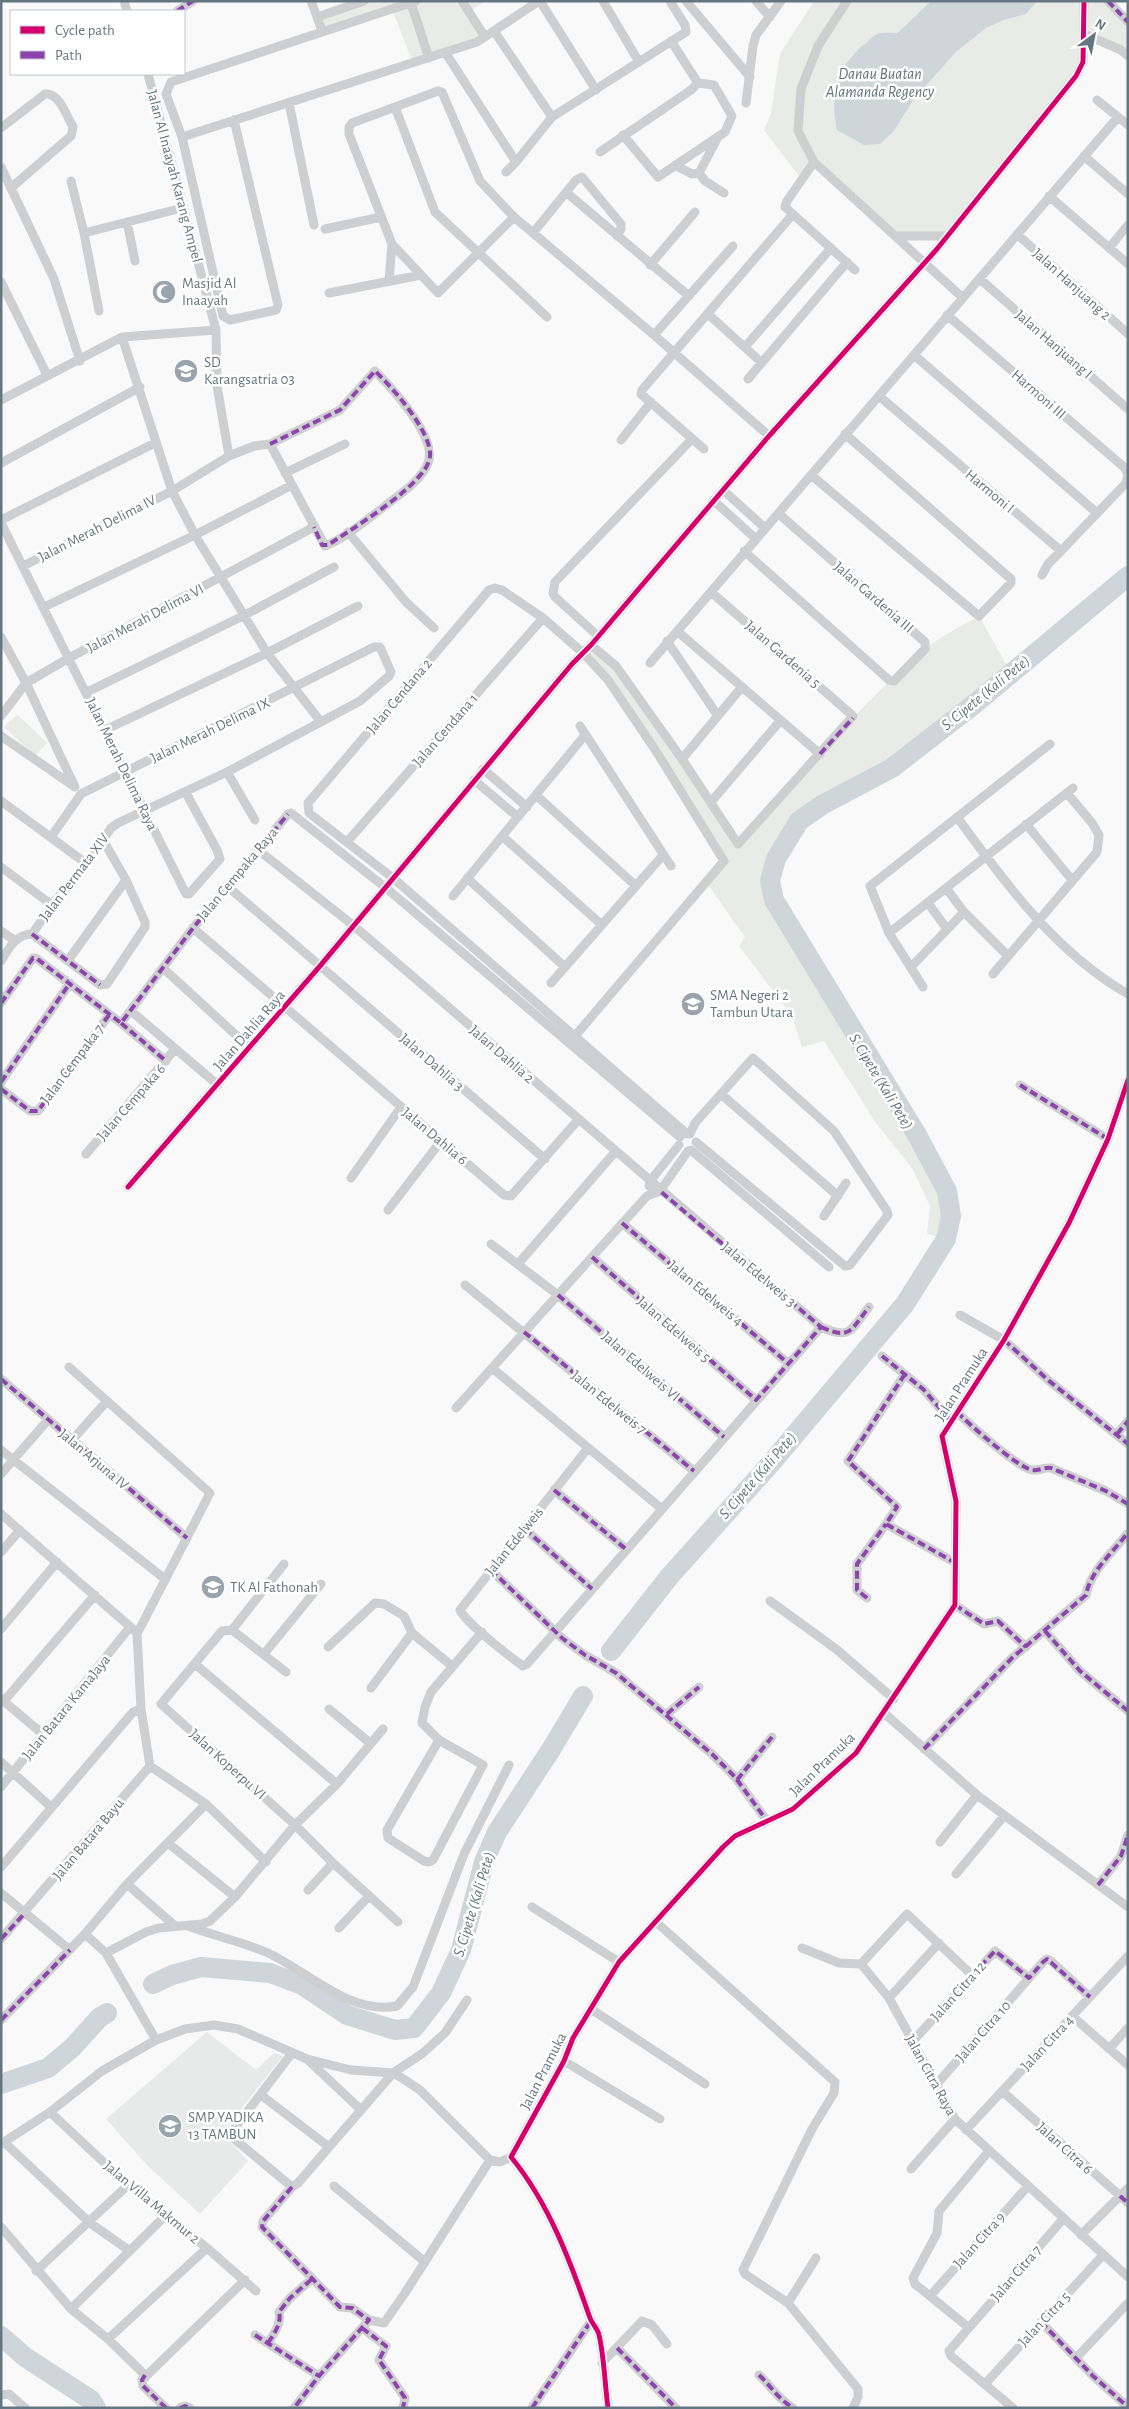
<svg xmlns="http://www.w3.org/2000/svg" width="1129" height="2409" viewBox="0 0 1129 2409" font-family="'Alegreya Sans',sans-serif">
  <rect width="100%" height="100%" fill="#f9f9f9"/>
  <path fill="#e8e9e9" d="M207 2032 256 2070 274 2053 283 2056 222 2133 248 2161 200 2214 148 2166 106 2119Z"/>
  <path fill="#e8ebe6" d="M364 1H485L469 12 485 37 413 63 392 9 322 31 317 17Z
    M814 1H931L896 33 877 34 850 57 880 144 894 131 914 99 956 52 986 28 1004 20 1026 14 1037 1H1108L1128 22V56L1085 34 1083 62 947 236H895L815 163 802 180 764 130 771 113 780 54Z
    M979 616 1011 673 892 768 831 800 799 821 776 859 770 881 774 901 917 1135 947 1191 951 1216 946 1239 927 1234 930 1206 912 1168 876 1123 824 1041 802 1047 792 1016 739 946 745 937 706 882 724 861 656 751 583 653 591 645 616 666 739 844C799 778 857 706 927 648 942 635 962 626 979 616Z
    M17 714 47 743 35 756 4 727Z"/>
  <path fill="#ced6d9" d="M931 1H1037L1026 14 1004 20 986 28 956 52 914 99 894 131 880 144 864 145 837 130C830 97 835 70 862 46 867 43 872 36 877 34 882 32 891 33 897 33Z"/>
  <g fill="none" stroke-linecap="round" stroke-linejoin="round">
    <path stroke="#ced6d9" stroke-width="20" d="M611 1651 669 1577 772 1462 905 1304 946 1239 951 1216 947 1191 917 1135 774 900 770 881 776 859 799 821 822 805 892 768 977 702 1128 576
      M153 1984 172 1975 201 1967 270 1973 302 1985 347 2015 395 2030 414 2028 441 1993 461 1950 484 1862 497 1832 552 1748 583 1696
      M1 2084 48 2068 73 2047 99 2018 107 2013
      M1 2336 25 2357 91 2400 96 2408"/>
    <path stroke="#cecfd0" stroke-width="9" d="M124 1 127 11
      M311 1 317 17
      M462 1 485 37
      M540 1 596 90
      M603 1 639 62
      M686 1 750 77
      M756 1 770 17
      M847 1 818 46 801 89 798 131 814 162 963 298
      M1108 1 1128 22
      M411 3 429 58
      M177 11 193 1
      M322 31 317 17 364 1
      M494 31 552 117
      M1084 34 1121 50 1128 56
      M445 52 516 162 506 172
      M148 74 216 330 217 386 229 456
      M1097 100 1128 125
      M289 103 314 225
      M746 103 753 46 756 35 781 1
      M395 107 435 212 547 317
      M234 120 278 305 276 310 230 320 223 316 182 137 166 94 171 82 416 1
      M1 128 45 94C59 92 67 117 73 127L71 136 12 187
      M623 135 658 177 725 132 732 116 714 85 698 83
      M182 137 477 42 539 1
      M600 152 691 90 698 83 671 41
      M1084 156 1128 194
      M516 162 552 117 686 32 685 25 670 1
      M814 162 787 201 785 207 855 270
      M675 165 692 174 699 173 718 137
      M1 167 54 279 80 361
      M699 173 705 181 724 193
      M71 181 84 233
      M567 193 689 296
      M1049 196 1128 264
      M514 217 438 293 392 244 349 134V127L352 123 438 91 442 92 480 181 514 217 654 335 769 436
      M127 222 135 261
      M325 229 381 217
      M533 233 576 180 582 177 621 224V229L617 236
      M1017 234 1128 334
      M895 236H947
      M1109 248 1128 225
      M650 265 695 212
      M980 279 1128 409
      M389 281 392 244
      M1 282 47 375
      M329 293 421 275
      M99 311 84 233 182 208
      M708 314 762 363
      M947 315 1125 468 1128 475
      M654 335 733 246
      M122 337 172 491 195 535 267 653 321 722
      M745 347 831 248
      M914 355 1097 513
      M748 379 847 262
      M879 396 1061 551 1126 483 1128 475
      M1 400 122 337 216 330
      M621 440 651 402
      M704 449 641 394 642 390 793 214
      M1 463 140 387
      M285 473 345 444
      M811 475 979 616 1011 583V579L845 434
      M723 490 765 528
      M713 500 756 539
      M1 520 155 443
      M1 523 186 894H189L220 859 217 850 186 793
      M348 532 406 602 434 628
      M744 551 889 680 894 681 925 649V642L779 514
      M23 566 172 491 229 456 254 446 270 444 325 546C344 539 368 519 385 506 400 494 421 481 428 463 438 438 392 388 375 371L340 410 270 444
      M1042 575 1048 564 1061 551
      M44 607 195 535 292 485
      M677 631 820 754
      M598 636 555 597 553 593 555 582 692 439
      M1 637 26 683 75 787
      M667 641 718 716
      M591 645 616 666 682 759 738 844 853 716 711 592
      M650 663 1118 117
      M87 692 243 616 334 567
      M1 716 26 683 69 658 314 527
      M580 726 671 866
      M105 730 267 653 358 606
      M1 736 75 787
      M682 759 741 688
      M483 769 527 807
      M227 772 255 820
      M474 780 518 817
      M536 795 636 886
      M1 801 87 864
      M711 802 780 721
      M957 817C1005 883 1056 953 1128 994
      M1026 824 1072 880
      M502 836 602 925
      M347 842 543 618
      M257 849 354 926 821 1327 555 1632 527 1664 523 1666C509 1656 466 1623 460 1610L588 1448
      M1 867 52 905
      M467 878 565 967
      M227 886 545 1159
      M946 888 964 912 1008 956
      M453 896 585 735
      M928 903 947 929
      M193 928 504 1195 511 1196 578 1120
      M1 931 14 940
      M889 933 1073 788
      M32 934 56 900 87 864 111 828 118 823 227 772 360 701 389 676 391 672 380 647H374L81 794 51 837
      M69 959 126 880
      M1 961C9 948 16 934 32 934L100 985 107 984 145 927V922L126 880 103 840
      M911 967 964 912
      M163 968 250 1048
      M993 974 1097 852 1099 835 1092 823 1067 793
      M551 983 663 855
      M923 987 889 933 870 886 1050 744
      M1 1003 33 958H36L121 1023 193 928 288 814 291 813 386 888 680 1137
      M131 1011 218 1085
      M121 1023 166 1061
      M575 1036 724 861 656 751 608 680 583 653 543 618 502 590 495 588 489 590 308 803 309 813 393 878 687 1134
      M1 1082 70 983
      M1020 1085 1108 1139
      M1 1089 30 1111H38L109 1015
      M721 1094 838 1196
      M690 1134 695 1123 753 1058 834 1131 887 1211 888 1215 850 1265 845 1266 696 1142
      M691 1150 829 1267
      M86 1154 175 1049
      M351 1178 401 1107
      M649 1186 650 1181 679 1145
      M128 1187 320 966 572 664 591 645 769 436 937 249 1076 76 1083 62 1084 1
      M388 1210 441 1141
      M824 1216 846 1183
      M622 1223 789 1364
      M491 1244 558 1295 724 1437
      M592 1257 756 1400
      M518 1264 615 1152
      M465 1285 694 1471
      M960 1315 1004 1340 1048 1380 1128 1444
      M821 1327C851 1340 850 1331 869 1307
      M882 1356 923 1389 951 1421
      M69 1367 210 1493 137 1634 141 1709 150 1766 206 1804 266 1862
      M492 1368 662 1509
      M905 1374 848 1461 897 1507 886 1524 954 1562
      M1 1379 187 1538
      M456 1408 647 1196 660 1191 688 1151
      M957 1412C969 1424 1017 1467 1032 1470 1038 1471 1045 1467 1051 1468L1106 1491 1128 1504
      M1117 1434 1128 1421
      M73 1439 107 1401
      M1 1450 165 1579
      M1 1474 47 1421
      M554 1490 627 1550
      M1 1514 135 1631
      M525 1529 592 1589
      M1 1552 20 1530
      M284 1564 232 1630 222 1631 161 1704 295 1825 333 1863 398 1922
      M491 1570 562 1638 585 1655 616 1673 712 1754 735 1777 767 1821
      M867 1598 857 1590V1564L886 1524
      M770 1601 836 1649 894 1699
      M955 1605 984 1624 998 1621 1026 1647
      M1 1629 57 1562
      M232 1630 286 1672
      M1045 1631 1080 1671 1128 1711
      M328 1647 375 1603 384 1604 404 1616 412 1633 452 1666
      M264 1654 321 1584
      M195 1664 337 1784
      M371 1688 412 1633
      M1 1699 44 1735
      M4 1701 95 1595
      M329 1709 370 1743
      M884 1713 977 1795 1128 1907
      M667 1714 699 1687
      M439 1740 483 1765 433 1860 429 1862 424 1861 388 1838 387 1830 439 1740 422 1723 425 1707 431 1692 482 1632
      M924 1749 1012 1658 1086 1595C1090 1572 1112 1553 1127 1534
      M1 1762 51 1807
      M737 1780 772 1737
      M1 1787 130 1627
      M940 1842 977 1795
      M168 1843 235 1897
      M1 1867 133 1712 141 1709
      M956 1874 1004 1816
      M127 1884 175 1926
      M1098 1885 1121 1856 1128 1835
      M308 1890 333 1863
      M1 1893 70 1950
      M532 1907 619 1962
      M656 1922 835 2082 834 2093 812 2129 743 2270 745 2274 788 2303 858 2389V2397L853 2408
      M188 1926C215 1936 243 1942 268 1953 309 1972 349 2015 397 2006L413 1987 464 1854 509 1765
      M339 1928 369 1896
      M85 1934 127 1884 206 1804
      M1 1939 150 1766
      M802 1948 839 1963 861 1964 889 1998 955 2119 1128 2277
      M106 1953 146 1932 159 1928 202 1924 210 1921 235 1897 295 1825 337 1784 383 1729
      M861 1964 907 1914 972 1975
      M889 1998 939 1943
      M591 2009 705 2084
      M1072 2016 1128 2065
      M1 2020 85 1934 106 1953 156 2040
      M912 2042 995 1951 1029 1978
      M1109 2049 1128 2028
      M292 2053 231 2133 232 2137 292 2187 298 2183 393 2073 423 2053 445 2033 467 2000
      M309 2061 360 2109
      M564 2061 660 2119
      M936 2085 1043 1962 1047 1959 1051 1961 1090 1997
      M1002 2091 1128 2203
      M261 2095 329 2147
      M50 2112 128 2185 207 2248 256 2291
      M966 2130 1128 1956
      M4 2142 90 2223 130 2251
      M1 2144 50 2112 102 2071 156 2040 185 2029 214 2025 238 2029 307 2059 351 2070 393 2073 402 2078 420 2090 490 2160 500 2162 511 2157
      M911 2169 955 2119
      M334 2186 425 2262
      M292 2187 263 2221 262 2227 340 2307 352 2308 369 2320 384 2323 405 2293 490 2160
      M1 2227 71 2309 108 2339 145 2375
      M1081 2235 1128 2188
      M36 2271 128 2185
      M931 2295 1028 2186
      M788 2303 816 2258
      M71 2309 166 2215
      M1041 2322 1093 2376 1128 2407
      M968 2327 915 2284 913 2278 937 2233 939 2211 988 2152
      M362 2328 386 2346 379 2360 405 2398 403 2408
      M255 2335 319 2376
      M108 2339 207 2248
      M268 2343C274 2334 282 2323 279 2312L290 2298 312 2279
      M617 2348 676 2408
      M1076 2358 1128 2303
      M602 2363 642 2321 652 2325 667 2344
      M759 2375C773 2388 776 2397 793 2408
      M985 2384 1103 2255
      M1 2395 9 2394 25 2408
      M166 2408 143 2386 142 2380 245 2280
      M180 2408 185 2406 190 2408
      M294 2408 319 2376 369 2320
      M532 2408 591 2321
      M608 2408C605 2386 604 2355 599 2335 598 2329 592 2324 590 2318 571 2263 549 2203 511 2157L564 2061 573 2038 619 1962 723 1847 735 1836 793 1809 856 1753 955 1605 956 1501 942 1436 1004 1340 1069 1223 1108 1139 1128 1080
      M1013 2408 951 2356 949 2351 1063 2219"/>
    <path stroke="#8e44ad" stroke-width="4" stroke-dasharray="8 4" stroke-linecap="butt" d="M1108 1 1128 22
      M177 11 193 1
      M270 444 340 410 375 371C392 387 432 432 430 456 429 483 350 530 328 545H322L314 527
      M820 754 853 718
      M32 934 100 985
      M1 1003 33 958H36L121 1023 193 928 288 814
      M121 1023 166 1061
      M1 1082 70 983
      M1020 1085 1108 1139
      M1 1089 30 1111H38L109 1015
      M622 1223 789 1364
      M592 1257 756 1400 821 1327 660 1191
      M558 1295 724 1437
      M821 1327C851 1340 850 1331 869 1307
      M524 1332 694 1471
      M1004 1340 1048 1380 1128 1444
      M882 1356 923 1389 951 1421
      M905 1374 848 1461 897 1507 886 1524 954 1562
      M1 1379 187 1538
      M957 1412C969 1424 1017 1467 1032 1470 1038 1471 1045 1467 1051 1468L1106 1491 1128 1504
      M1117 1434 1128 1421
      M554 1490 627 1550
      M525 1529 592 1589
      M491 1570 562 1638 585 1655 616 1673 712 1754 735 1777 767 1821
      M867 1598 857 1590V1564L886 1524
      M955 1605 984 1624 998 1621 1026 1647
      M1045 1631 1080 1671 1128 1711
      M667 1714 699 1687
      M924 1749 1012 1658 1086 1595C1090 1572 1112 1553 1127 1534
      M737 1780 772 1737
      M1098 1885 1121 1856 1128 1835
      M1 1939 25 1913
      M972 1975 995 1951 1029 1978 1043 1962 1047 1959 1090 1997
      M1 2020 70 1950
      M292 2187 263 2221 262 2227 340 2307 352 2308 369 2320 319 2376 294 2408
      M1120 2196 1128 2203
      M1041 2322 1093 2376 1128 2407
      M362 2328 386 2346 379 2360 405 2398 403 2408
      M255 2335 319 2376
      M268 2343C274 2334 282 2323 279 2312L290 2298 312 2279
      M617 2348 676 2408
      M145 2375 142 2380 143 2386 166 2408
      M759 2375C773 2388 776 2397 793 2408
      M180 2408 185 2406 190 2408
      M532 2408 591 2321"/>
    <g stroke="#fff" stroke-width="8">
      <path id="cycleway" d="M128 1187 320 966 572 664 591 645 769 436 937 249 1076 76 1083 62 1084 1
        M608 2408C605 2386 604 2355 599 2335 598 2329 592 2324 590 2318 571 2263 549 2203 511 2157L564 2061 573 2038 619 1962 723 1847 735 1836 793 1809 856 1753 955 1605 956 1501 942 1436 1004 1340 1069 1223 1108 1139 1128 1080"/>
    </g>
    <use href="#cycleway" stroke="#d6006c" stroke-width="5"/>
  </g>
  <defs>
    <g id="mosque-disc" transform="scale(1.25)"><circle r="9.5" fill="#99a4ac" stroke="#fff"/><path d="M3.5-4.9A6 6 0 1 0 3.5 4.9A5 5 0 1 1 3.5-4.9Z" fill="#fff"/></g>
    <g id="school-disc" transform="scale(1.25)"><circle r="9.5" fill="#99a4ac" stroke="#fff"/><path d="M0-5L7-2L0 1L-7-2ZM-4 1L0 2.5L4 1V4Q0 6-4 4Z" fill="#fff"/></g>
  </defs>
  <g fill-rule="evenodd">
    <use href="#mosque-disc" x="164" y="292"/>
    <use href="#school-disc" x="186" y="371"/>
    <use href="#school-disc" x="693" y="1004"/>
    <use href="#school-disc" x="213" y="1587"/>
    <use href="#school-disc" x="170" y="2126"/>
  </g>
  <g text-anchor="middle" stroke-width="5" stroke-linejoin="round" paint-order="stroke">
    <g font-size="15" fill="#657683" stroke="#fff">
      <text transform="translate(175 176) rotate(75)" y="5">Jalan Al Inaayah Karang Ampel</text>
      <text transform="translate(1072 284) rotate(42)" y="5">Jalan Hanjuang 2</text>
      <text transform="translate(1054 344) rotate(41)" y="5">Jalan Hanjuang I</text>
      <text transform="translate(1039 394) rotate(41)" y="5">Harmoni III</text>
      <text transform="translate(990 491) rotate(40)" y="5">Harmoni I</text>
      <text transform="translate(97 528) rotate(-27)" y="5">Jalan Merah Delima IV</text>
      <text transform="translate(874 597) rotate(41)" y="5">Jalan Gardenia III</text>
      <text transform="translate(145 618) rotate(-28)" y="5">Jalan Merah Delima VI</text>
      <text transform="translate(783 654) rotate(41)" y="5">Jalan Gardenia 5</text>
      <text transform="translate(399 696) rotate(-50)" y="5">Jalan Cendana 2</text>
      <text transform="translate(210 730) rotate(-26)" y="5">Jalan Merah Delima IX</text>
      <text transform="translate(445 730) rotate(-49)" y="5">Jalan Cendana 1</text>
      <text transform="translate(122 764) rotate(64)" y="5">Jalan Merah Delima Raya</text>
      <text transform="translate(237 874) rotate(-50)" y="5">Jalan Cempaka Raya</text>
      <text transform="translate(74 877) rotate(-53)" y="5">Jalan Permata XIV</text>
      <text transform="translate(249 1030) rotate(-49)" y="5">Jalan Dahlia Raya</text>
      <text transform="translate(502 1054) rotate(41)" y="5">Jalan Dahlia 2</text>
      <text transform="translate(432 1062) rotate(41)" y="5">Jalan Dahlia 3</text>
      <text transform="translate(72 1064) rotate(-53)" y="5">Jalan Cempaka 7</text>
      <text transform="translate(131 1102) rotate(-49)" y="5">Jalan Cempaka 6</text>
      <text transform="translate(435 1136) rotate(40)" y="5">Jalan Dahlia 6</text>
      <text transform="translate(759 1274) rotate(40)" y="5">Jalan Edelweis 3</text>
      <text transform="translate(706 1293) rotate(40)" y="5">Jalan Edelweis 4</text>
      <text transform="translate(674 1329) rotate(41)" y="5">Jalan Edelweis 5</text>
      <text transform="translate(641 1366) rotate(41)" y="5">Jalan Edelweis VI</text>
      <text transform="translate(961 1384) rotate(-57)" y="5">Jalan Pramuka</text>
      <text transform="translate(609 1402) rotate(39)" y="5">Jalan Edelweis 7</text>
      <text transform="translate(94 1459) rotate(40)" y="5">Jalan Arjuna IV</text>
      <text transform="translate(514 1541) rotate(-51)" y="5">Jalan Edelweis</text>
      <text transform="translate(66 1707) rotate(-51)" y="5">Jalan Batara KamaJaya</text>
      <text transform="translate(228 1764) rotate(42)" y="5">Jalan Koperpu VI</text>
      <text transform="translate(822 1764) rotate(-44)" y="5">Jalan Pramuka</text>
      <text transform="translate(88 1839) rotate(-50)" y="5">Jalan Batara Bayu</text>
      <text transform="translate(958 1991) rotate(-48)" y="5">Jalan Citra 12</text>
      <text transform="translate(983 2031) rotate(-49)" y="5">Jalan Citra 10</text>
      <text transform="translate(1047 2043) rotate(-47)" y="5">Jalan Citra 4</text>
      <text transform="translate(543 2071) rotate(-63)" y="5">Jalan Pramuka</text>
      <text transform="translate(931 2075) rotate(61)" y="5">Jalan Citra Raya</text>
      <text transform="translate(1065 2148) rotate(42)" y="5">Jalan Citra 6</text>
      <text transform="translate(152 2202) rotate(40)" y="5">Jalan Villa Makmur 2</text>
      <text transform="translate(979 2240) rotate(-48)" y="5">Jalan Citra 9</text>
      <text transform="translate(1016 2273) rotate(-49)" y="5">Jalan Citra 7</text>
      <text transform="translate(1044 2319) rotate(-47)" y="5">Jalan Citra 5</text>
    </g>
    <g font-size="15" fill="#657683" stroke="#fff" text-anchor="start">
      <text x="182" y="288">Masjid Al<tspan x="182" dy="17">Inaayah</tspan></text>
      <text x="204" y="367">SD<tspan x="204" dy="17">Karangsatria 03</tspan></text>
      <text x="710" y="1000">SMA Negeri 2<tspan x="710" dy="17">Tambun Utara</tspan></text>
      <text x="230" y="1592">TK Al Fathonah</text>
      <text x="188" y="2122">SMP YADIKA<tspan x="188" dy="17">13 TAMBUN</tspan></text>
    </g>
    <g font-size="16" font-style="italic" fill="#60757c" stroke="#fff">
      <text x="880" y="79">Danau Buatan<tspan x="880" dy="18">Alamanda Regency</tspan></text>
      <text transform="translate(985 692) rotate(-39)" y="6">S. Cipete (Kali Pete)</text>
      <text transform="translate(882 1081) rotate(59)" y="6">S. Cipete (Kali Pete)</text>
      <text transform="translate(757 1475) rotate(-49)" y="6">S. Cipete (Kali Pete)</text>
      <text transform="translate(473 1904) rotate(-73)" y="6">S. Cipete (Kali Pete)</text>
    </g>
  </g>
  <rect width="1129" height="2409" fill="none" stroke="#657683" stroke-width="5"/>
  <rect x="10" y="10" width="175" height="65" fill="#ffffff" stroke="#c1c8cd"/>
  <rect x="20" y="26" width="25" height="8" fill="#d6006c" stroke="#c1c8cd"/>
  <text x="55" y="35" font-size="15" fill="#657683">Cycle path</text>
  <rect x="20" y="51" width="25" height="8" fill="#8e44ad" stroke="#c1c8cd"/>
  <text x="55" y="60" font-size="15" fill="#657683">Path</text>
  <g transform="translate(1094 35) rotate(32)" stroke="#ffffff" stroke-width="4" paint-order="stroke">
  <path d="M0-4L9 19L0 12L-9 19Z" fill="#657683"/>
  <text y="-8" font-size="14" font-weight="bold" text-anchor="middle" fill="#657683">N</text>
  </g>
</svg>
